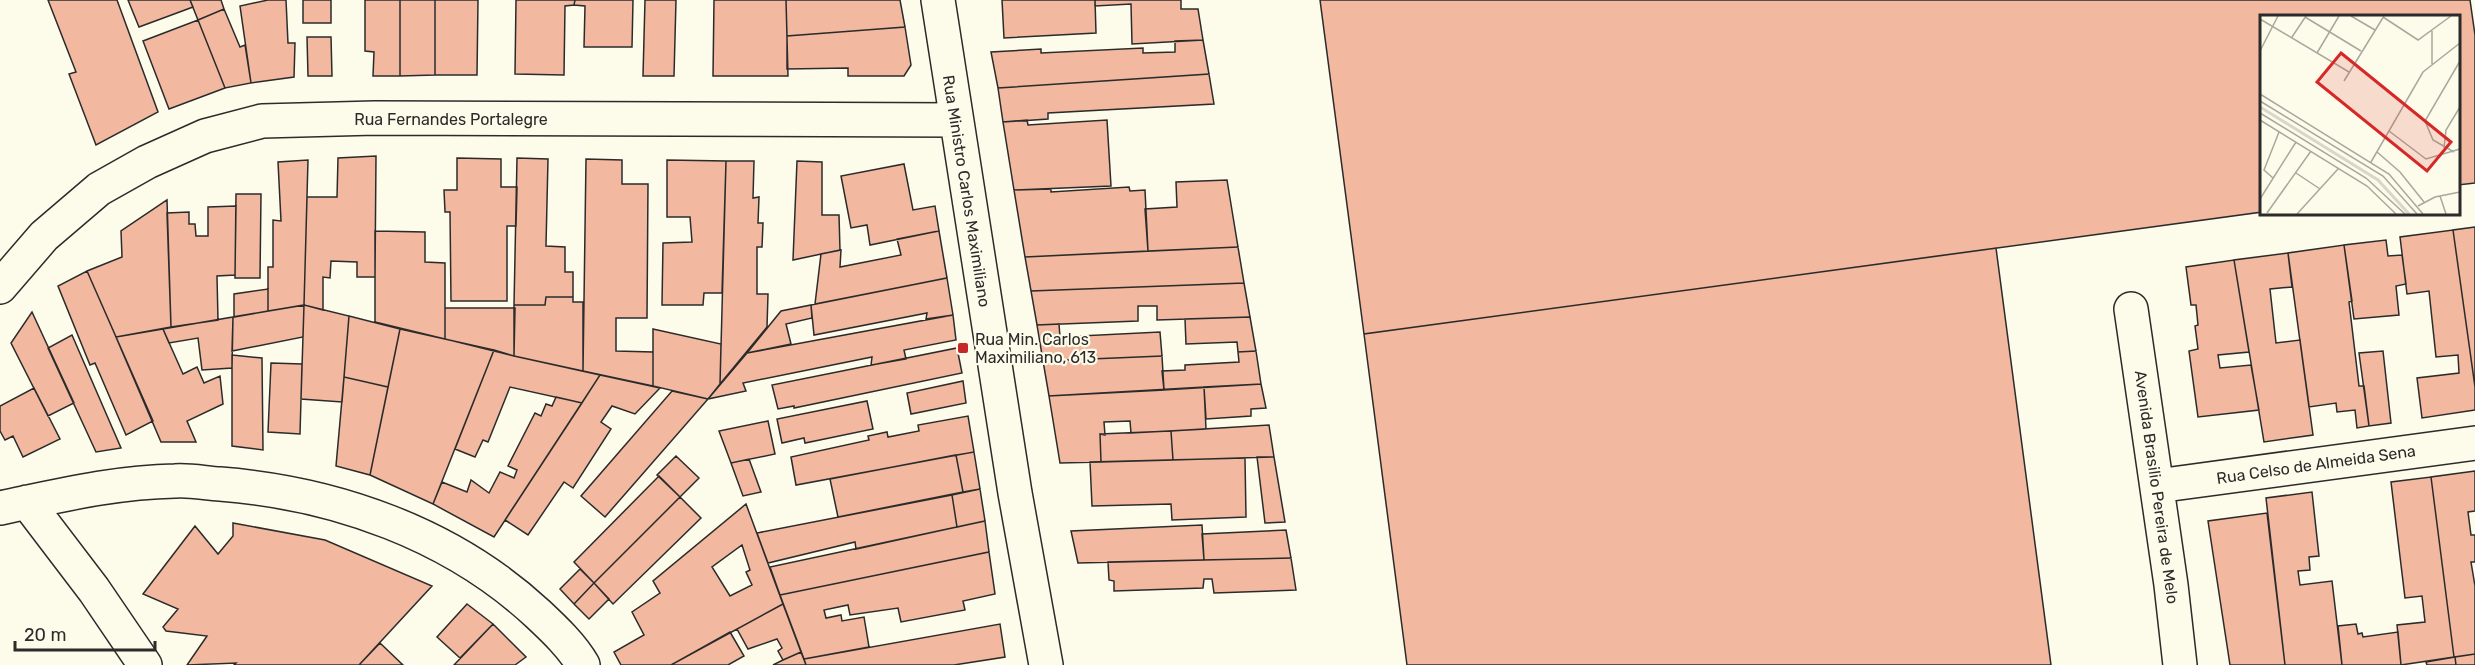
<svg xmlns="http://www.w3.org/2000/svg" width="2475" height="665" viewBox="0 0 2475 665" font-family="Rubik,sans-serif">
  <rect width="100%" height="100%" fill="#fdfbea"/>
  <path fill="#f2b8a0" stroke="#2b2b2b" stroke-width="1.5" fill-rule="evenodd" d="M48 0H117L158 112 96 145 69 74 76 72Z
    M128 0H190L193 7 139 27Z
    M190 0H221L224 9 198 20Z
    M268 0H286L288 43H295L294 77 251 83 240 6Z
    M303 0H331V23H303Z
    M365 0H400V76H373L374 52 365 51Z
    M400 0H435V75L400 76Z
    M435 0H478L477 75H435Z
    M516 0H575L574 5 565 6 564 75 515 74Z
    M575 0H633L632 47H584L585 6 574 5Z
    M645 0H676L674 76H643Z
    M714 0H786L788 76H713Z
    M786 0H900L905 27 787 36Z
    M1002 0H1095L1096 33 1004 38Z
    M1095 0H1181V9H1198L1203 40 1132 44 1131 4 1095 6Z
    M1320 0H2470L2475 35V183L2458 185V16H2262V212L1364 334Z
    M224 9 240 47 245 45 251 83 225 88 198 20Z
    M198 20 225 88 169 109 143 41Z
    M905 27 911 65 904 76H848V68L787 69V36Z
    M307 37H331L332 76H308Z
    M1203 40 1209 74 998 88 991 52 1041 49V53L1143 48V53L1175 52V41Z
    M1209 74 1214 104 1048 113V119L1003 122 998 88Z
    M1027 120 1028 125 1107 120 1111 186 1014 190 1003 122Z
    M376 156 375 277H357V262L331 261 330 278 323 277V310L304 305 307 197H337L338 158Z
    M457 158 501 159V187H517L516 226H507V301H451L450 212H445L444 190H457Z
    M517 158 548 159 546 246 565 247V272H573V297H546L545 305H514Z
    M586 159 622 160V184H648L647 318H616V351L653 352V386L583 371Z
    M308 160 304 305 268 311V267H273V220L281 221 278 162Z
    M667 160 726 161 722 293H704L703 305H662L663 243 692 242 690 217H667Z
    M726 161H754L753 198 759 197 758 223H763L762 247H757V294H768L767 327 720 384Z
    M797 161 822 162V215H839L840 250 793 260Z
    M904 164 913 210 935 206 939 231 870 245 867 225 851 228 841 176Z
    M1227 180 1238 247 1148 251 1145 209 1177 207 1176 182Z
    M1129 187 1130 191 1145 190 1148 251 1025 257 1014 190 1051 189V192Z
    M236 194H261L260 278H235Z
    M167 200 171 327 116 337 87 271 122 257 121 231Z
    M236 206 235 275 217 276 218 320 171 327 167 213 189 212V224H195L196 236H208V207Z
    M2475 227V387L2453 230Z
    M2453 230 2475 387V410L2422 418 2417 378 2459 373 2458 355 2436 357 2429 291 2407 294 2400 237Z
    M375 231 425 232V262L445 263V339L375 322Z
    M939 231 947 278 815 304 821 254 841 250 840 267 901 255 897 239Z
    M2386 240 2388 256 2402 255 2406 284 2396 286 2399 315 2354 319 2344 245Z
    M2344 245 2352 301 2349 302 2359 386H2364L2369 426 2357 428 2355 410 2337 412 2336 403 2309 407 2288 253Z
    M1238 247 1244 283 1031 291 1025 257Z
    M1996 248 2051 665H1407L1364 334Z
    M2288 253 2292 287 2270 289 2276 343 2300 340 2313 435 2264 442 2234 260Z
    M2234 260 2249 352 2218 355 2220 368 2251 365 2259 410 2198 417 2189 351 2198 349 2195 326 2198 325 2196 305H2191L2186 267Z
    M87 271 153 421 126 435 95 363 90 365 58 286Z
    M947 278 953 315 926 319 927 313 814 335 811 305Z
    M1244 283 1250 317 1157 320V306H1138V321L1037 325 1031 291Z
    M268 289V311L234 317V294Z
    M546 297H573V302H583V371L514 356V305H545Z
    M304 305 349 316 342 402 301 399Z
    M304 305 303 337 232 351 233 317Z
    M811 305 812 318 786 324 791 344 747 353 781 311Z
    M445 308H515L514 356 445 339Z
    M32 312 74 403 48 416 11 343Z
    M953 315 956 340 904 350 906 359 871 365 872 357 743 383 746 391 708 399 747 353Z
    M349 316 400 329 388 387 344 377Z
    M233 317 232 368 202 370 198 338 169 343 163 329Z
    M1250 317 1256 351 1238 352 1237 342 1186 344 1185 319Z
    M1059 324 1060 337 1160 332 1162 356 1043 361 1037 325Z
    M163 329 183 374 197 367 204 383 220 376 223 404 187 421 196 442H161L116 337Z
    M400 329 494 350 433 504 370 475Z
    M653 329 721 344 720 384 708 399 653 386Z
    M72 335 121 448 96 452 48 348Z
    M957 348 962 373 794 408V406L778 409 772 385Z
    M494 350 514 356 600 375 582 403 510 387 488 442 483 440 475 457 455 449Z
    M1256 351 1261 384 1164 390 1162 371 1185 370V365L1239 362 1238 352Z
    M2383 351 2391 423 2369 426 2359 353Z
    M232 355 262 358 263 450 232 446Z
    M1162 356 1164 390 1049 396 1043 361Z
    M271 363 302 364 300 434 268 432Z
    M600 375 660 388 635 414 612 406 601 422 611 429 573 488 564 482 528 535 505 520Z
    M344 377 388 387 370 475 336 466Z
    M963 381 966 403 911 414 907 393Z
    M1261 384 1266 408 1251 409V416L1206 419 1204 387Z
    M1204 387 1206 429 1131 433 1130 421 1104 422 1105 435 1100 434 1101 462 1060 463 1049 396Z
    M34 388 60 439 23 457 13 436 5 440 0 431V406Z
    M672 391 708 399 605 517 581 496Z
    M556 397 582 403 494 537 433 504 442 482 467 492 471 480 489 493 500 472 514 478 517 470 508 466 535 413 541 416 546 404 552 406Z
    M867 401 873 429 805 443 804 438 782 443 777 419Z
    M968 416 974 452 796 485 791 457 869 440 868 436 887 432 888 437 919 431 918 425Z
    M768 421 775 454 731 463 719 431Z
    M1269 425 1274 457 1173 460 1171 431Z
    M1171 431 1173 460 1101 462 1100 434Z
    M974 452 980 489 963 492 956 455Z
    M956 455 963 492 838 517 830 479Z
    M676 456 699 478 680 497 657 475Z
    M1257 457H1274L1285 522 1265 523Z
    M1245 458 1246 517 1172 520 1171 504 1092 506 1090 462Z
    M749 459 761 492 743 496 731 463Z
    M2475 471V511L2468 512 2471 535H2475V562H2471L2475 586V654L2454 657 2431 477Z
    M659 476 680 497 594 583 574 562Z
    M2431 477 2454 657 2401 665 2397 625 2425 622 2422 596 2405 598 2391 482Z
    M980 489 985 521 957 527 952 495Z
    M2312 492 2319 556 2309 557 2310 570 2298 571 2300 585 2332 581 2342 665H2285L2266 498Z
    M952 495 957 527 856 549 855 542 768 563 757 533Z
    M680 497 701 518 613 604 594 583Z
    M746 504 783 604 671 665H621L614 652 644 635 632 612 660 593 653 581ZM742 545 750 570 746 572 752 585 730 596 712 567Z
    M2267 513 2285 665H2230L2208 521Z
    M985 521 989 552 780 595 770 567Z
    M233 523 325 540 432 586 359 665H234L236 663 187 665 207 636 166 631 163 627 178 609 143 594 195 526 218 554 233 536Z
    M1202 525 1204 560 1078 563 1071 531Z
    M1286 530 1291 558 1204 560 1202 534Z
    M989 552 995 594 963 601 965 610 901 622 898 608 850 615 848 605 824 610 826 618 841 615 842 621 864 617 869 647 804 659 780 595Z
    M1291 558 1296 590 1214 593 1212 579H1204L1203 588 1114 591V581L1109 580 1108 562Z
    M580 569 594 583 574 604 560 589Z
    M594 583 609 599 589 619 574 604Z
    M467 604 493 624 460 658 437 637Z
    M783 604 801 652 783 660 778 651 782 648 777 639 748 649 737 629Z
    M493 624 526 657 515 665H454Z
    M1000 624 1005 657 954 665H806L804 659Z
    M2356 624 2358 634 2362 633 2363 637 2398 632 2401 665H2342L2338 626Z
    M730 632 744 656 728 665H671Z
    M380 643 403 665H359Z
    M801 652 806 665H773L783 660Z
    M2475 654V665H2456L2455 657Z
    M2455 657 2456 665H2427L2426 662Z"/>
  <g fill="none" stroke-linecap="round" stroke-linejoin="round">
    <g stroke="#2b2b2b" stroke-width="36">
      <path id="street" d="M938 0 1015 493 1046 665
        M0 287 44 236 99 189 147 162 205 136 262 121 375 118 956 120
        M2131 309 2171 585 2180 665
        M2157 486 2475 443
        M27 502 94 590 145 665
        M0 508C58 496 115 482 175 481 190 480 205 483 220 484 336 493 452 534 538 614 554 629 572 646 583 665"/>
    </g>
    <use href="#street" stroke="#fdfbea" stroke-width="33"/>
  </g>
  <rect fill="#c62828" stroke="#fdfbea" stroke-width="2" x="957" y="342" width="12" height="12" rx="3"/>
  <g text-anchor="middle" stroke-width="4.5" stroke-linejoin="round" paint-order="stroke">
    <g font-size="16" fill="#2b2b2b" stroke="#fdfbea">
      <text x="451" y="125">Rua Fernandes Portalegre</text>
      <text transform="translate(967 191) rotate(81)" y="6">Rua Ministro Carlos Maximiliano</text>
      <text transform="translate(2316 464) rotate(-8)" y="6">Rua Celso de Almeida Sena</text>
      <text transform="translate(2157 487) rotate(82)" y="6">Avenida Brasilio Pereira de Melo</text>
    </g>
    <g font-size="16" fill="#2b2b2b" stroke="#fdfbea" text-anchor="start">
      <text x="975" y="345">Rua Min. Carlos<tspan x="975" dy="18">Maximiliano, 613</tspan></text>
    </g>
  </g>
  <g transform="translate(2260 15)">
    <rect width="200" height="200" fill="#fdfbea"/>
    <path fill="none" stroke="#d8d7c9" stroke-width="3" d="M0 92 118 165 149 199"/>
    <path fill="none" stroke="#a9a89e" stroke-width="1.5" d="M91 1 115 15M45 2 101 36M123 2 158 25 191 1M0 4 89 57M172 16V49M32 22 46 1M0 36 18 1M57 38 79 1M84 66 124 1M0 79 129 159 163 199M0 86 123 161 157 199M0 98 106 163 145 199M0 105 107 171 136 199M129 116 166 144 200 134M184 133 186 115 200 92M117 137 140 157 164 187M194 137 173 125 165 106 200 46M111 147 163 57 200 28M36 158 60 174M13 163 4 155 19 117M180 181 186 199M0 184 36 127M158 191 175 182 200 177M7 198 51 136M37 199 78 154"/>
    <path fill="#d62828" fill-opacity="0.15" stroke="#d62828" stroke-width="3" d="M81 38 191 127 167 156 57 67Z"/>
    <rect width="200" height="200" fill="none" stroke="#2b2b2b" stroke-width="3"/>
  </g>
  <path d="M15 641v9h140v-9" fill="none" stroke="#2b2b2b" stroke-width="3"/>
  <text x="24" y="641" font-size="18" fill="#2b2b2b" stroke="#fdfbea" stroke-width="4.5" paint-order="stroke">20 m</text>
</svg>
